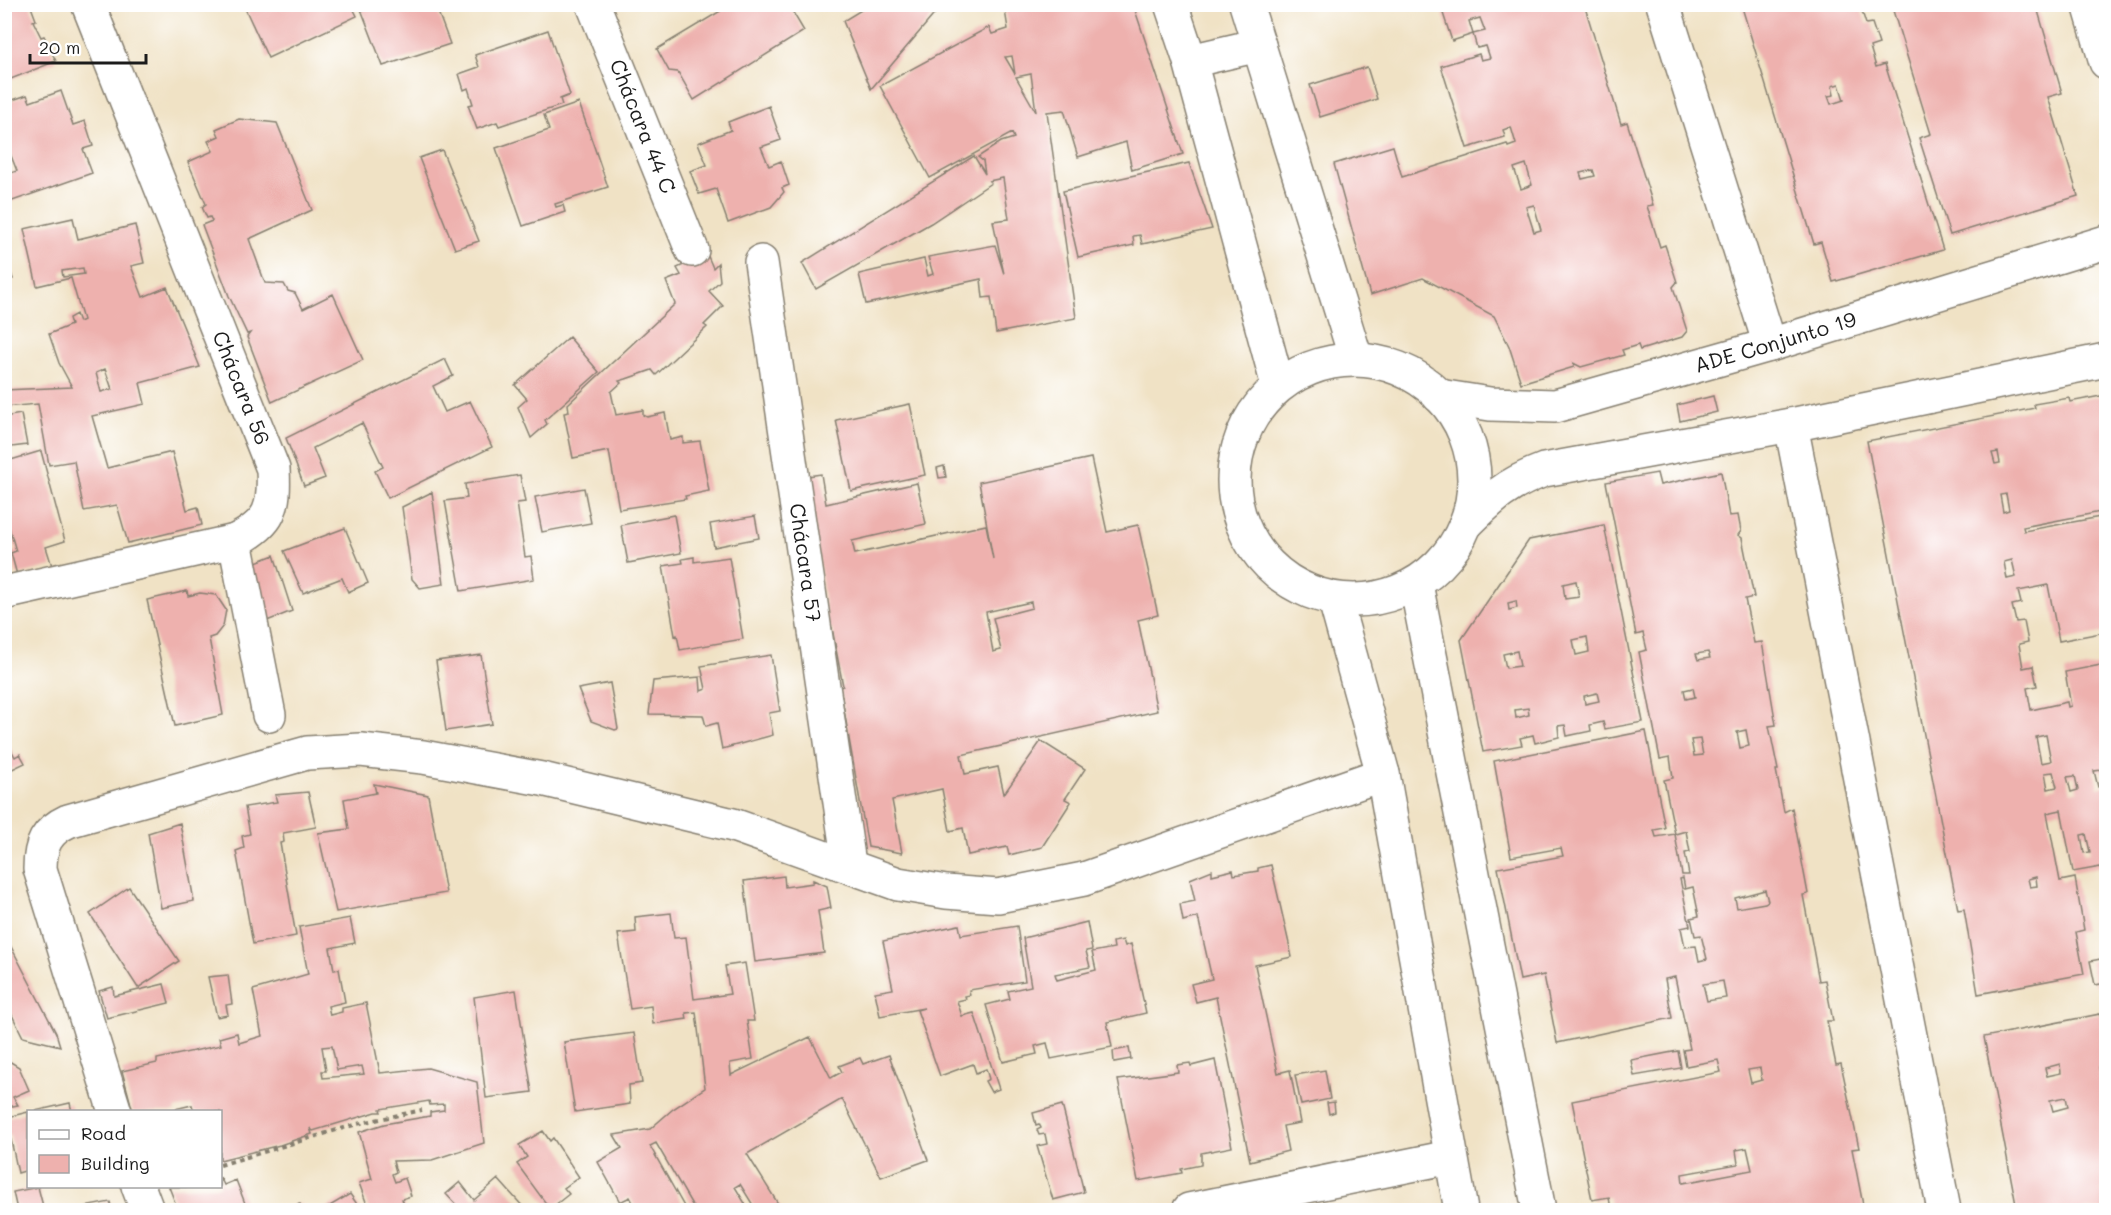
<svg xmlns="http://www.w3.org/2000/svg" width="2111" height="1215" viewBox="0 0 2111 1215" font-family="Mali,sans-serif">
  <rect width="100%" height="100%" fill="#fff"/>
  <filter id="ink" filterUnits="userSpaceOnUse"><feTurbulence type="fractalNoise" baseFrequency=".0167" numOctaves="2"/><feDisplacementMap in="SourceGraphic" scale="12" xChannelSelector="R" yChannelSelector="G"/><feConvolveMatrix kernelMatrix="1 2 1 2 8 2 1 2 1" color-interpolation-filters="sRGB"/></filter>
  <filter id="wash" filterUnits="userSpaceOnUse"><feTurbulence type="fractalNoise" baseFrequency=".008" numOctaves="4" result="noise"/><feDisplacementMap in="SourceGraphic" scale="24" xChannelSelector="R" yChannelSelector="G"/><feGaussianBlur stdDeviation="1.35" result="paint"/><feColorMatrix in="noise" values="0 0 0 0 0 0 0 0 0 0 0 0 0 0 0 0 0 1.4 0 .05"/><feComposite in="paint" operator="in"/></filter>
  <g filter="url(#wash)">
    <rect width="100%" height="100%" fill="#f0e2c5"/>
    <g id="blocks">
      <path fill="#eeb1ae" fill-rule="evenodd" d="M12 4H30L36 20 33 21 41 37 44 36 56 61 6 81 4 8Z
        M243 4H351L357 16 268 58Z
        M359 4H435L450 44 383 66Z
        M732 4H788L804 31 694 100 678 72 669 71 657 49Z
        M871 4H943L871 89 843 21Z
        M1004 4H1133L1183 154 1132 170 1126 142 1078 157 1064 110 1047 112 1076 318 996 333 991 297 983 298 981 279 866 304 859 274 924 259 928 276 933 274 928 257 995 245 1004 274 993 221 1009 219 1003 178 989 181 991 183 931 223 816 289 802 263 974 156 985 174 983 161 978 157 1001 142 1014 138 1012 133 930 178 880 86 989 27 992 34 1008 29ZM1012 56 1015 74 1005 57ZM1031 74 1036 112 1016 77Z
        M1440 4H1464V7L1584 4 1621 124 1627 122 1653 205 1647 206 1660 247 1665 245 1677 282 1673 287 1687 331 1682 337 1640 350 1638 345 1622 350 1624 355 1581 367 1573 363 1574 367 1521 383 1509 346 1494 316 1423 278 1370 295 1334 164 1393 146 1402 177 1507 144 1508 147 1516 144 1511 127 1503 130 1505 137 1467 148 1441 66 1479 54 1481 60 1490 58 1486 46 1477 48 1473 34 1485 31 1480 18 1469 21 1473 34 1452 41ZM1526 164 1532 185 1521 189 1514 168ZM1593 170 1595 176 1582 179 1580 173ZM1534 205 1541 230 1534 232 1526 207Z
        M1741 4 1860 5 1866 24 1872 23 1879 44 1870 47 1876 67 1885 64 1943 250 1833 282 1821 242 1814 244ZM1839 84 1844 100 1831 104 1828 96 1834 95 1832 86Z
        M1891 4H2036L2062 93 2048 97 2078 196 1950 235 1919 138 1931 134Z
        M548 30 570 95 560 99 562 105 499 126 497 122 477 129 468 105 473 104 468 88 464 90 459 74 479 67 475 55Z
        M1367 67 1377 99 1320 117 1310 85Z
        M61 91 73 125 85 121 93 146 83 149 92 173 4 204V175L17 171 4 138V103L27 95 30 102Z
        M579 103 608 187 555 204 556 207 563 205 565 212 523 226 496 148 549 130 544 115Z
        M769 106 781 140 761 147 769 166 781 161 789 185 782 188 784 192 771 207 728 223 716 189 699 194 690 171 707 165 698 143 731 130 728 122Z
        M239 119 277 123 312 210 249 239 265 283 284 284 288 291 295 293 303 309 333 294 363 360 272 402 247 337 250 333 247 334 229 296 202 225 212 221 210 217 207 218 202 207 206 204 188 162 213 151 208 141 219 136 216 129Z
        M442 150 479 241 455 249 419 158Z
        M1189 163 1212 229 1142 244 1140 235 1133 236 1134 245 1078 257 1063 191Z
        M73 218 78 239 135 225 144 263 131 266 143 297 167 287 200 367 140 383 145 404 92 416 107 468 172 452 187 510 198 507 202 525 128 543 117 505 84 511 74 461 49 465 38 404 4 407V390L72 387 59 363 49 334 71 325 69 318 76 314 79 322 83 320 71 278 37 286 24 229ZM83 268 84 274 63 277 62 271ZM105 369 112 389 101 392 96 373Z
        M4 252 13 279 4 281Z
        M707 254 713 268 718 263 720 281 709 291 723 306 704 325 707 327 656 375 652 370 626 379 619 381 621 383 611 392 616 415 643 410V415L647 417 665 413 670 440 683 437V443L700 441 709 491 685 496 686 499 619 509 609 451 573 458 564 413 569 412 568 404 675 304 666 281 681 275 677 268Z
        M569 337 599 372 545 420 547 424 531 438 518 407 527 399 515 385Z
        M445 359 453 376 433 386 445 412 470 401 492 447 388 498 375 471 383 467 362 423 313 448 325 478 304 486 286 438Z
        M2106 395V511L2023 527 2024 531 2106 516V632L2059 641 2048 585 2018 591 2021 603 2012 605 2016 622 2024 621 2028 642 2019 644 2023 668 2033 666 2037 686 2027 688 2031 710 2067 702 2068 707 2071 706 2065 672 2106 664V866L2073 872 2061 810 2047 813 2060 881 2075 878 2084 930 2076 932 2084 974 1978 994 1964 909 1958 910 1867 441 2035 408 2034 404 2069 398 2070 402ZM1998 452 2000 463 1995 464 1992 453ZM2006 494 2009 510 2003 512 2000 495ZM2012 560 2016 577 2007 579 2004 562ZM2046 735 2051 761 2041 763 2036 737ZM2102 770 2105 786 2098 787 2094 771ZM2053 772 2057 787 2048 789 2045 773ZM2075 776 2078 790 2071 792 2067 777ZM2086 834 2090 852 2084 853 2081 835ZM2036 877 2037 886 2030 887 2028 879Z
        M1713 396 1717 412 1680 421 1677 405Z
        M910 404 925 475 851 491 836 420Z
        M21 414 27 445 4 448V417Z
        M41 451 65 541 46 547 52 566 17 575 11 553 16 551 4 510V462Z
        M1091 458 1107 532 1138 525 1158 615 1138 620 1157 711 961 755 965 774 998 767 1004 794 1041 741 1085 769 1065 799 1071 802 1042 847 1009 855 1007 847 968 855 963 828 950 831 942 789 892 800 902 853 868 847 840 687 843 686 832 628 828 629 808 476 821 474 826 504 917 483 926 524 852 541 855 554 986 525 993 559 979 482ZM1031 602 1032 608 993 618 1001 650 993 652 986 612Z
        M944 466 946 477 939 478 937 468Z
        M1721 472 1729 516 1738 515 1741 531 1738 535 1742 538 1754 597 1745 599 1754 643 1762 642 1776 725 1769 726 1778 770H1776L1784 812 1792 808 1808 894 1803 895 1819 981 1825 980 1833 1021H1827L1836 1065 1841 1064 1859 1148 1852 1149 1864 1210H1611L1609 1197 1592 1200 1572 1101 1721 1072 1718 1060 1686 1066 1683 1050 1690 1049 1675 977 1665 979 1672 1018 1557 1043 1544 975 1520 980 1498 868 1563 856 1561 848 1511 857 1494 761 1646 731 1665 828 1654 830 1656 837 1675 834 1682 875H1689L1685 853 1690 852 1686 831 1675 834 1664 780 1673 778 1670 757 1660 759 1639 652 1647 650 1643 633 1636 635 1606 482 1657 473 1660 485ZM1708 652 1710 658 1698 660 1696 654ZM1693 688 1695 697 1686 699 1684 690ZM1746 730 1749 746 1740 748 1737 732ZM1700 739 1703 755 1694 756 1691 740ZM1683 878 1685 889 1693 887 1699 916 1691 918 1695 936 1701 935 1707 959 1699 961 1696 946 1685 947 1681 928 1690 926 1680 879ZM1765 890 1768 901 1765 903 1737 908 1735 898ZM1723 981 1726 998 1707 1001 1703 984ZM1760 1068 1762 1080 1751 1083 1748 1070ZM1747 1148 1752 1170 1683 1183 1682 1174 1738 1164 1736 1150Z
        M520 475 525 502 517 503 525 557 531 556 534 579 461 591 445 501 467 498 465 484Z
        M584 488 591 523 542 532 535 497Z
        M432 492 444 584 420 588 412 579 402 507Z
        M674 515 681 553 628 563 621 525Z
        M755 516 759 538 714 547 710 524Z
        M1604 525 1643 722 1605 729 1603 722 1590 725 1591 731 1567 736 1565 725 1558 726 1559 737 1535 743 1533 735 1520 738 1522 745 1483 752 1461 640 1529 540ZM1576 581 1579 597 1565 599 1563 584ZM1516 601 1517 608 1509 610 1508 603ZM1587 637 1589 652 1576 655 1573 640ZM1517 651 1520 666 1506 668 1503 654ZM1597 693 1599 701 1585 704 1584 696ZM1528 708 1529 715 1516 718 1515 710Z
        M345 528 368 583 348 592 342 578 303 593 284 551Z
        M4 532 10 552 4 553Z
        M274 555 292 611 257 625 238 569Z
        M694 557V562L729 557 743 639 680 650 677 635 675 636 663 566 683 563 682 559Z
        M187 591 188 596 200 593 216 595 226 610 223 626 215 636 209 638 223 715 175 726 147 600Z
        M481 655 492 724 446 731 436 661Z
        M771 655 780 711 769 713 773 735 722 749 717 723 706 726 703 715 649 714 653 681 700 677 701 691 706 689 701 666Z
        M610 683 618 729 615 730 591 721 578 689Z
        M4 736 15 757 20 754 25 763 4 773Z
        M374 784 428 795 446 893 336 912 318 833 349 829 344 799 376 793Z
        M308 792 316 827 283 833 284 842 280 843 296 936 253 944 236 851 244 848 242 836 250 834 245 807 277 802 275 795Z
        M180 823 194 901 161 908 148 833Z
        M1271 865 1292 957 1255 965 1278 1073 1290 1070 1300 1123 1283 1126 1288 1151 1250 1161 1216 997 1196 1002 1191 984 1212 979 1198 917 1183 921 1180 904 1195 901 1190 879 1212 870V875L1233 870 1234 875 1258 871V868Z
        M784 876 785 887 813 883V880L827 886 831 908 818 911 824 953 755 962 744 881Z
        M129 887 179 961 138 988 90 914Z
        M671 913 674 938 686 937 694 999 730 994 725 966 745 963 754 1021H747L753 1059 730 1063 731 1075 810 1037 831 1078 842 1072 839 1066 860 1058 863 1064 889 1055 928 1160 881 1177 842 1099 747 1154 782 1210H756L740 1184 735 1187 749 1210H695L656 1143 650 1146 686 1210H637L630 1197 620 1202 598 1162 622 1148 614 1135 650 1129 673 1109 705 1088 696 1012 686 1013 687 1019 653 1024 651 1006 630 1009 618 934 636 932 635 917Z
        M350 918 355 943 330 948 334 970 339 969 345 1002 328 1006 330 1015 342 1012V1008L366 1003 380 1073 428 1068 477 1082 484 1143 432 1160 393 1161 396 1172 392 1174 395 1182 405 1178 411 1196 402 1199 406 1210H369L359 1183 372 1179 359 1132 384 1124 430 1116V1112L444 1110V1104L430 1105 429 1101 380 1109 381 1112H376L313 1131 310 1128 312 1134 280 1145 220 1160V1112H194L192 1105 175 1109 176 1112H133L122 1071 157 1063V1059L221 1045 219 1038 237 1033 239 1043 262 1036 253 990 308 974 299 927ZM332 1046 337 1070 362 1066 364 1074 323 1078 322 1071H326L322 1047Z
        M1087 922 1092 950 1086 951 1090 967 1055 974 1057 980 1096 970 1092 952 1114 948 1113 942 1123 940 1125 946 1131 944 1146 1013 1107 1022 1112 1047 1051 1059 1047 1043 1035 1046 1037 1054 1003 1062 986 1005 1010 999 1008 991 1031 986 1023 938Z
        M959 925 961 935 1017 926 1025 981 969 990 970 995 965 996 966 999 957 1001 962 1016 974 1013 999 1089 991 1092 985 1081 989 1079 986 1069 976 1073 973 1064 940 1076 917 1010 924 1008 880 1016 875 992 893 989 883 941Z
        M7 939 56 1033 60 1046 23 1037 4 999V940Z
        M2106 958V983L2095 985 2090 961Z
        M228 975 232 1004 226 1005 228 1015 217 1017 208 977Z
        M164 984 169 1003 107 1018 99 991 113 987 114 996Z
        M516 990 532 1092 486 1098 474 997Z
        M2100 1014 2106 1043V1065L2099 1067 2101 1079 2106 1078V1188L2101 1189 2102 1194 2106 1193V1210H2017L1984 1037ZM2060 1064 2061 1073 2047 1076 2045 1068ZM2066 1097 2068 1107 2053 1111 2050 1100Z
        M634 1033 642 1083 629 1085 630 1104 575 1112 564 1042Z
        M1129 1048 1131 1059 1114 1062 1113 1051Z
        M1678 1051 1681 1068 1634 1076 1631 1060Z
        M4 1058 19 1067 29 1090 13 1097 18 1105 8 1107 4 1105Z
        M1215 1060 1232 1147 1201 1153V1165L1181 1169 1182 1173 1138 1181 1118 1080 1178 1072 1177 1065 1190 1063 1191 1066Z
        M1325 1070 1330 1099 1301 1105 1295 1075Z
        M1334 1102 1335 1112 1329 1114 1327 1103Z
        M70 1103 72 1112H35V1111Z
        M1062 1105 1084 1192 1053 1200 1037 1146 1047 1144 1045 1134 1039 1135 1037 1130 1041 1128 1039 1124 1036 1125 1033 1113Z
        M28 1112V1170L18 1173 10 1135 4 1136V1118Z
        M543 1131 550 1141 553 1138 579 1177 564 1188 569 1194 550 1209 517 1164 527 1157 519 1145Z
        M220 1177 224 1185 236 1180 246 1206 235 1210H178L169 1187 220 1186Z
        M498 1179 526 1210H461L446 1194 460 1182 474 1200Z
        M38 1187 44 1210H17L13 1192Z
        M350 1194 361 1210H323Z
        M110 1202 112 1210H73V1209Z
        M300 1204 304 1210H280Z"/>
    </g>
  </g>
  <g filter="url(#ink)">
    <use href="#blocks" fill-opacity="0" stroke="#867f70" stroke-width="1.5"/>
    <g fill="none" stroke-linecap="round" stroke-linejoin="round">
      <g stroke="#867f70" stroke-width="36">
        <g id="minor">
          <path id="s1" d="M593 4 692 250"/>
          <path d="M1171 4 1190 61 1278 386"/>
          <path d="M1246 4 1356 359"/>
          <path d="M1663 4 1770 345"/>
          <path d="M2089 4 2106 62"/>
          <path d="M1190 61 1259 45"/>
          <path id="s2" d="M761 262 849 864"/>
          <circle cx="1354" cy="480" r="120"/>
          <path id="s3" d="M1439 396 1490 404 1555 406 1770 345 2106 242"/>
          <path d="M1791 425 1944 1210"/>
          <path d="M1465 525C1493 497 1507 484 1544 470L1791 425 2106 360"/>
          <path d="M235 541 269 715"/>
          <path d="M1416 584 1539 1210"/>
          <path d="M4 593 235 541C271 523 275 508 273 469L88 4"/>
          <path d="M1335 600 1383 774 1461 1210"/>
          <path d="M115 1112 40 869C40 845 46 831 68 821L307 753 361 750 423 757 542 779 733 825 898 884 946 892 998 896 1084 879 1383 774"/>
          <path d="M138 1186 147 1210"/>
          <path d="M1189 1210 1450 1157"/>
        </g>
      </g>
      <path stroke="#867f70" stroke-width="4" stroke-dasharray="4.5 4.5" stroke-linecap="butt" d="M220 1165 357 1124 422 1110"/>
      <use href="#minor" stroke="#fff" stroke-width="33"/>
    </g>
  </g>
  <g text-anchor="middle" stroke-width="6" stroke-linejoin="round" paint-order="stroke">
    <g font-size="21" fill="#1c1c1c" stroke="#fff">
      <text dy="7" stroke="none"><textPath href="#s1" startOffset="132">Chácara 44 C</textPath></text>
      <text dy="7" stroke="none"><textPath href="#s3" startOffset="346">ADE Conjunto 19</textPath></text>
      <text transform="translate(241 388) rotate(68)" y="7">Chácara 56</text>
      <text dy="7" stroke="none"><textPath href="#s2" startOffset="304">Chácara 57</textPath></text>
    </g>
  </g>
  <rect width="2111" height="1215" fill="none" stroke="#fff" stroke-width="24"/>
  <rect x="27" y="1110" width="195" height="78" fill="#ffffff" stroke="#a4a4a4" stroke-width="1.5"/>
  <rect x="39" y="1130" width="30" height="9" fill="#ffffff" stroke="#a4a4a4" stroke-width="1.5"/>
  <text x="81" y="1140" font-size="18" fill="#1c1c1c">Road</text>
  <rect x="39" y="1155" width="30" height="18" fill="#eeb1ae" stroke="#a4a4a4" stroke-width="1.5"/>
  <text x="81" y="1170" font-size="18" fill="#1c1c1c">Building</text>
  <path d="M30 54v9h116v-9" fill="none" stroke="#1c1c1c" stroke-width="3"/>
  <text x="39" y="54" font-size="18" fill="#1c1c1c" stroke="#ffffff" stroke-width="4.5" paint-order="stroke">20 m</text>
</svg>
